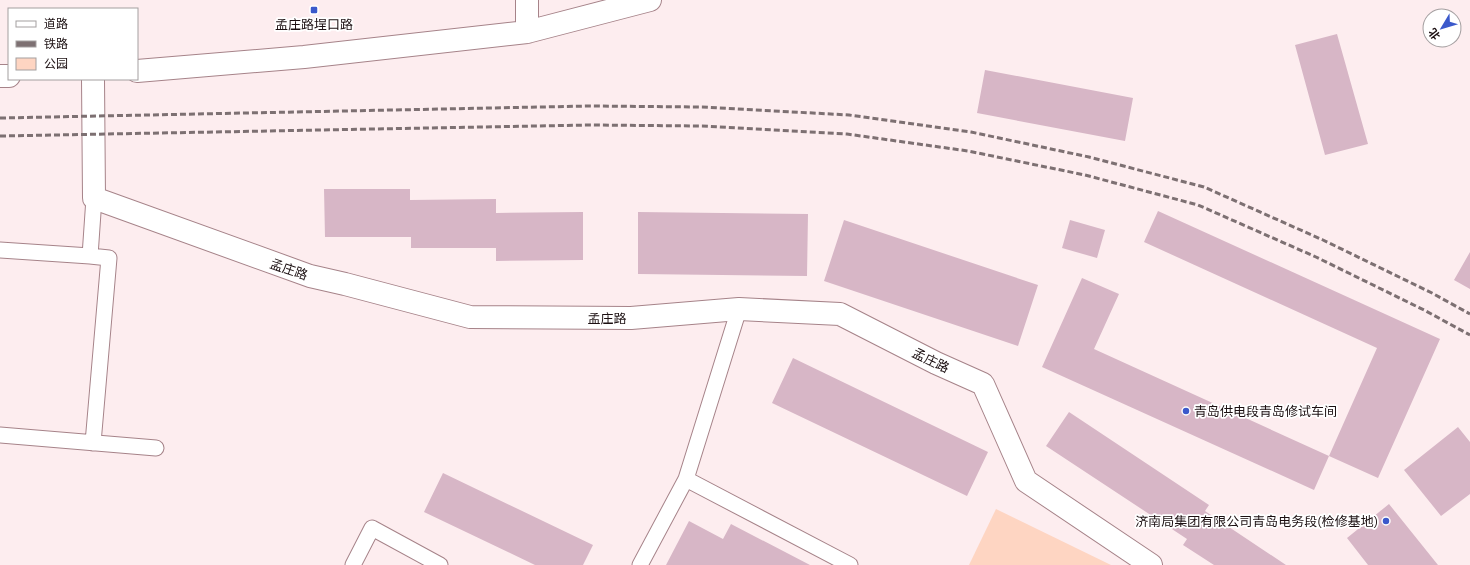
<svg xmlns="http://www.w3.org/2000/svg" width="1470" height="565" viewBox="0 0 1470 565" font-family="'IBM Plex Sans','Noto Sans SC',sans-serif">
  <rect width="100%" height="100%" fill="#fdedef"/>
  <path fill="#fed5c2" d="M996 509 1111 565H969Z"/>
  <path fill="#d7b6c6" d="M1337 34 1368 144 1325 155 1295 45Z
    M985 70 1133 98 1125 141 977 113Z
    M324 189H410V200L496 199V213L583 212V260L496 261V248H411V237H325Z
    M1158 211 1440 339 1378 478 1329 456 1377 348 1144 242Z
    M638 212 808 214 807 276 638 274Z
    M844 220 1038 285 1018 346 824 281Z
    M1070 220 1105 230 1097 258 1062 248Z
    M1470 252V289L1454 280Z
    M1082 278 1119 294 1094 349 1329 456 1314 490 1042 367Z
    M793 358 988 452 967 496 772 403Z
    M1069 412 1209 505 1205 511 1286 565H1214L1183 545 1187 539 1046 446Z
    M1458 427 1470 442V494L1441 516 1404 470Z
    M443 473 593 545 583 565H535L424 512Z
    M1389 504 1438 565H1368L1347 538Z
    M689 521 723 539 731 524 810 565H666Z"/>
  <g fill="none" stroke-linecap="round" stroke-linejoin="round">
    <g stroke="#a68389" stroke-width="17">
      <path id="lane" d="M0 250 90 256 94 198
        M90 256 109 258 93 443
        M0 435 156 448
        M686 479 739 309
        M353 565 372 528 440 565
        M640 565 686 479 850 565"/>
    </g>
    <g stroke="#a68389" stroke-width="24">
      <path id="street" d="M527 32V0
        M137 71 304 57 527 32 650 0
        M0 76H9
        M93 79 94 198 310 276 345 284 470 317 631 318 739 309 840 314 936 363 983 384 1026 481 1151 565"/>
    </g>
    <use href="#lane" stroke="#fff" stroke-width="15"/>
    <use href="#street" stroke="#fff" stroke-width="22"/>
    <path stroke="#7d7072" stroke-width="3" stroke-dasharray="6 3" stroke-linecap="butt" d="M0 118 589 106 702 107 849 115 971 132 1089 157 1204 187 1323 240 1432 293 1470 314
      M0 136 589 125 702 126 847 134 968 151 1085 175 1198 205 1316 257 1424 310 1470 335"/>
  </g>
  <g fill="#3b59cb" stroke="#fff" stroke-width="1.5">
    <rect x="310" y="6" width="8" height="8" rx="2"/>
    <circle cx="1186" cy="411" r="4"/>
    <circle cx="1386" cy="521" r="4"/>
  </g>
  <g text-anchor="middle" stroke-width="3.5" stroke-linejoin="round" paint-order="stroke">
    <g font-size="13" fill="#1b0f11" stroke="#fff">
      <text x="314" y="29">孟庄路埕口路</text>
      <text x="1194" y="416" text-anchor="start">青岛供电段青岛修试车间</text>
      <text x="1378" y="526" text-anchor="end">济南局集团有限公司青岛电务段(检修基地)</text>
    </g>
    <g font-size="13" fill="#1b0f11" stroke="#fff">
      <text transform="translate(289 269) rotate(19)" y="5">孟庄路</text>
      <text x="607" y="323">孟庄路</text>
      <text transform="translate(931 360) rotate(26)" y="5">孟庄路</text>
    </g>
  </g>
  <rect x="8" y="8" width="130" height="72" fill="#ffffff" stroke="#a49fa0"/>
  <rect x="16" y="21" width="20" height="6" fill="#ffffff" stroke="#a49fa0"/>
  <text x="44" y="28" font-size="12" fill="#1b0f11">道路</text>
  <rect x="16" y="41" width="20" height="6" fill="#7d7072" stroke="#a49fa0"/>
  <text x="44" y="48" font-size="12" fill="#1b0f11">铁路</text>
  <rect x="16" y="58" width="20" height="12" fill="#fed5c2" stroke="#a49fa0"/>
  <text x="44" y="68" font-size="12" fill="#1b0f11">公园</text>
  <g transform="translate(1442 28) rotate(232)"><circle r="19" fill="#ffffff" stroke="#a49fa0"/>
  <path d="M0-3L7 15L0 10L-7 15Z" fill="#3b59cb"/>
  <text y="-6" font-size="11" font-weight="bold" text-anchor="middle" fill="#1b0f11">北</text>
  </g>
</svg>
